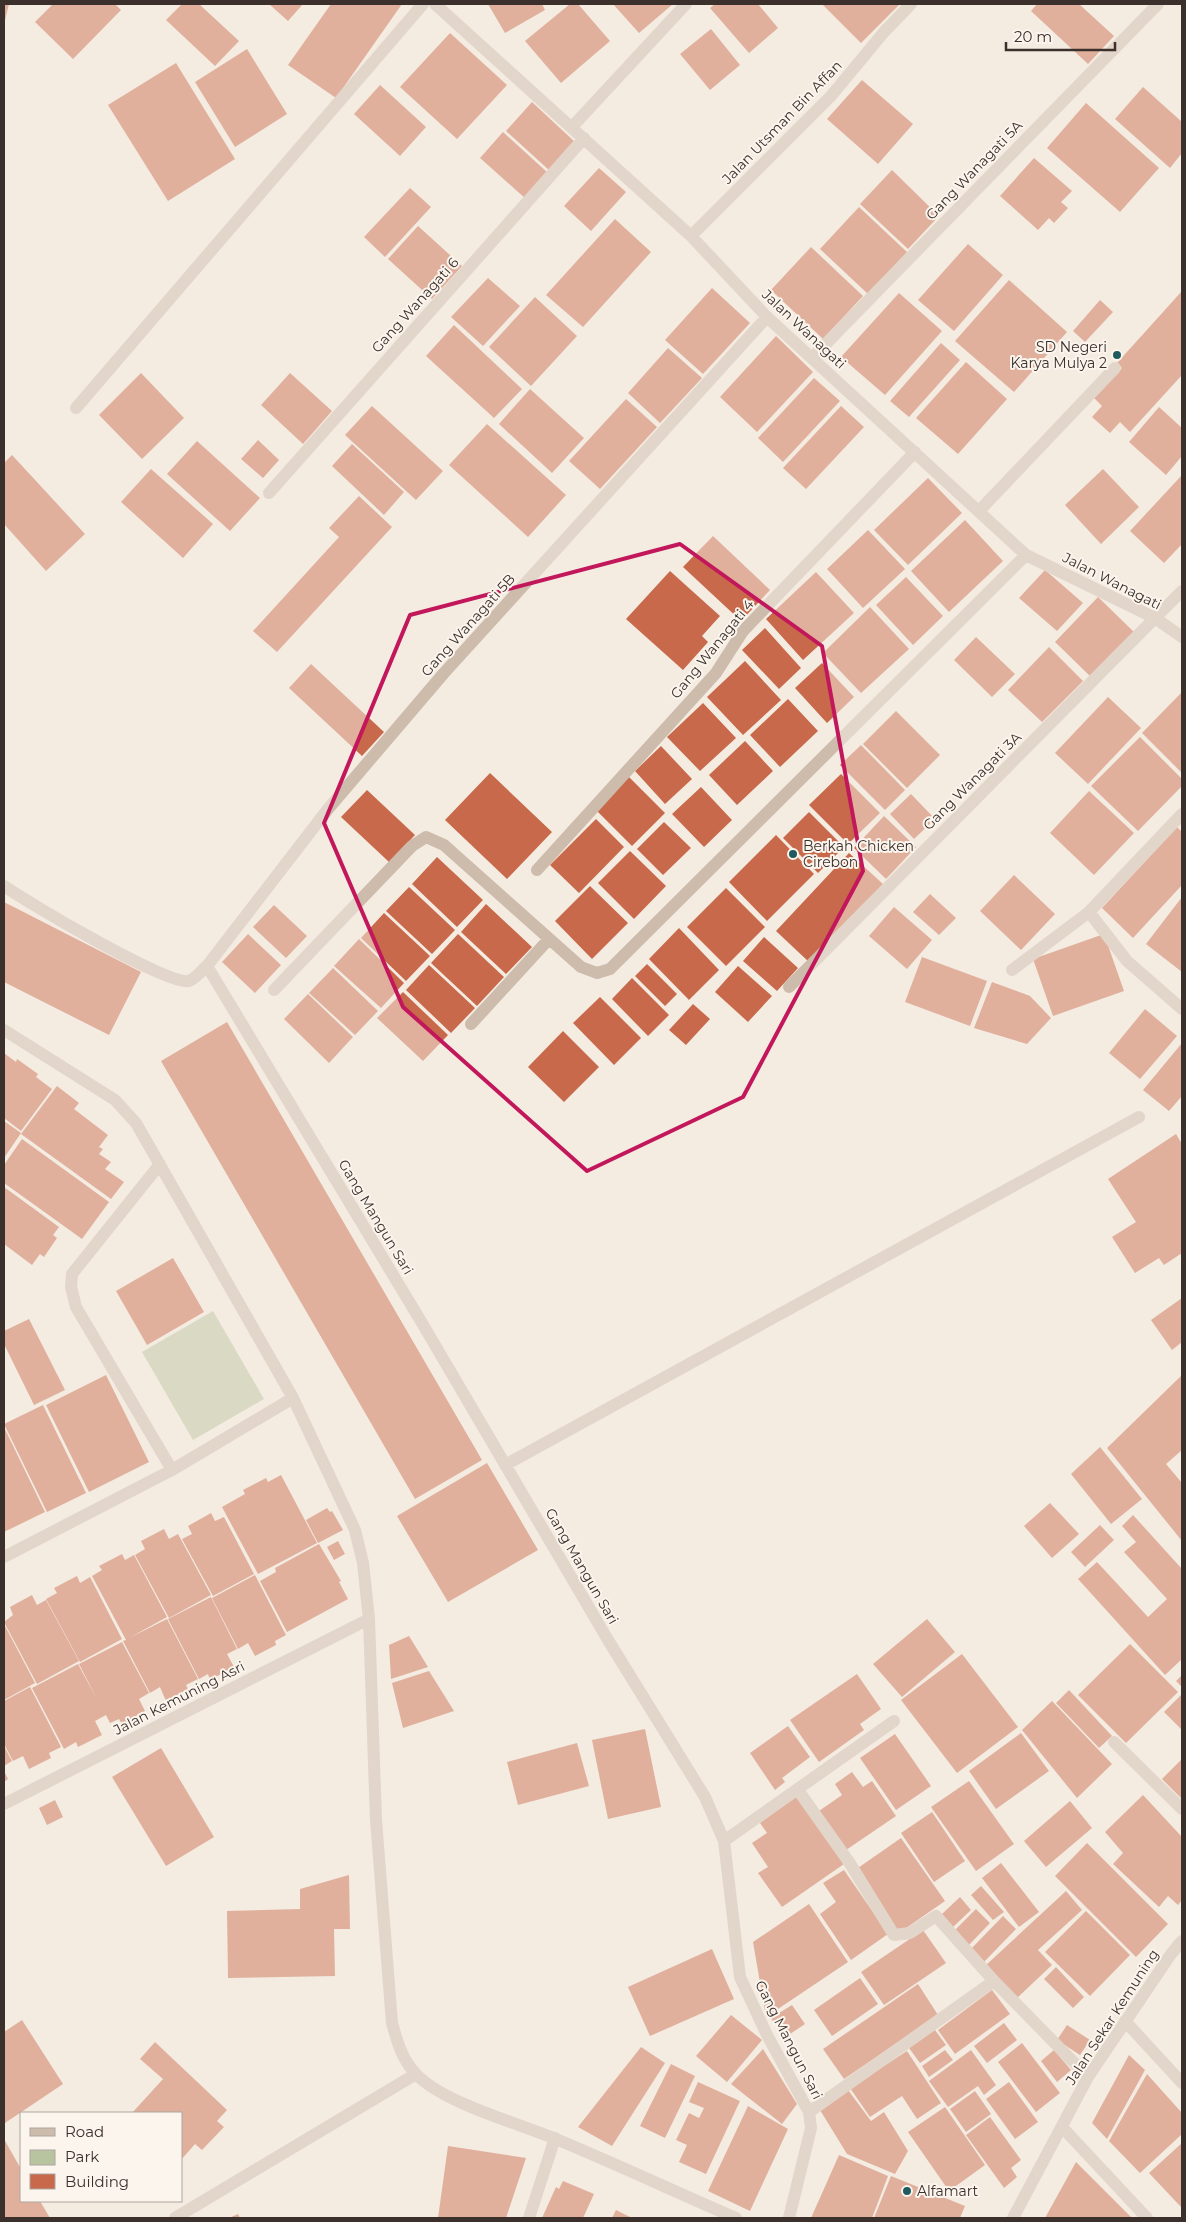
<svg xmlns="http://www.w3.org/2000/svg" width="1186" height="2222" viewBox="0 0 1186 2222" font-family="Montserrat,sans-serif">
  <rect width="100%" height="100%" fill="#f4ebe1"/>
  <path fill="#b8c4a0" d="M213 1311 264 1399 193 1440 142 1352Z"/>
  <path fill="#c8694b" d="M4 4H9L4 24Z
    M53 4H115L121 10 73 59 35 22Z
    M182 4H199L239 41 215 66 166 20Z
    M269 4H303L288 21Z
    M331 4H402L336 98 288 65Z
    M488 4H542L545 10 505 33Z
    M570 4H578L610 41 561 83 525 41Z
    M613 4H673L639 33Z
    M715 4H758L778 28 749 53 710 8Z
    M822 4H900L861 43Z
    M1037 4H1079L1114 36 1088 64 1031 11Z
    M711 29 740 65 710 90 680 54Z
    M450 33 507 85 457 139 400 87Z
    M247 49 287 114 235 147 195 82Z
    M176 63 235 159 168 201 108 105Z
    M862 80 913 124 878 164 827 119Z
    M380 85 426 127 400 156 354 114Z
    M1143 87 1182 122V153L1170 168 1115 119Z
    M532 102 576 143 550 171 506 131Z
    M1086 103 1159 168 1120 212 1047 148Z
    M503 132 548 173 525 198 480 158Z
    M1034 158 1072 191 1061 202 1068 208 1054 223 1049 218 1038 230 1000 196Z
    M599 168 626 192 591 231 564 206Z
    M892 170 939 216 908 249 860 204Z
    M410 188 431 207 385 257 364 237Z
    M859 207 907 252 868 294 820 249Z
    M615 219 651 252 583 327 546 295Z
    M418 226 462 266 432 299 388 259Z
    M968 244 1003 275 954 331 918 300Z
    M811 247 863 296 823 339 771 290Z
    M488 278 520 306 483 346 451 317Z
    M1009 280 1067 332 1014 392 955 341Z
    M712 288 750 323 703 374 665 340Z
    M1182 291V375L1130 432 1120 422 1110 433 1092 417 1102 406 1094 398 1122 368 1117 363Z
    M899 293 942 331 885 395 841 357Z
    M535 297 577 336 531 386 489 347Z
    M1100 300 1113 312 1085 342 1073 331Z
    M454 325 522 389 494 418 426 356Z
    M776 336 813 372 757 432 720 397Z
    M941 343 960 360 909 417 890 401Z
    M668 348 702 378 660 423 628 393Z
    M966 362 1007 399 958 454 916 418Z
    M141 373 184 418 142 459 99 415Z
    M290 373 332 411 303 444 261 405Z
    M814 378 840 401 783 462 758 438Z
    M530 389 584 438 552 473 499 424Z
    M626 399 657 427 600 489 569 461Z
    M372 406 443 471 416 500 345 435Z
    M841 406 864 427 806 489 783 468Z
    M1159 407 1182 428V456L1166 475 1129 442Z
    M487 424 566 495 528 537 449 465Z
    M258 440 279 460 263 478 241 459Z
    M197 441 260 498 230 531 167 474Z
    M352 444 404 492 384 515 332 466Z
    M12 455 85 534 46 571 4 524V463Z
    M151 469 213 524 183 558 121 502Z
    M1103 469 1139 507 1101 544 1065 505Z
    M1182 475V544L1164 563 1130 531Z
    M928 478 962 513 908 565 874 530Z
    M359 496 392 527 277 652 253 631 339 537 329 528Z
    M965 520 1003 561 949 612 911 571Z
    M868 530 905 569 863 608 827 569Z
    M713 536 770 590 741 621 683 567Z
    M1045 570 1083 603 1057 631 1019 598Z
    M670 571 720 616 702 636 708 642 683 670 626 619Z
    M816 572 854 613 803 660 766 619Z
    M906 577 943 616 913 645 876 605Z
    M1098 597 1134 632 1091 677 1055 642Z
    M870 607 909 649 861 693 823 653Z
    M765 628 801 668 779 689 742 650Z
    M976 637 1015 674 992 697 954 660Z
    M1049 647 1083 681 1042 722 1008 690Z
    M745 661 781 700 743 735 707 697Z
    M822 663 854 697 827 723 795 688Z
    M311 664 384 732 362 756 289 688Z
    M1182 692V773L1142 733Z
    M1108 697 1141 728 1088 784 1055 753Z
    M788 699 818 731 780 767 750 735Z
    M703 703 736 738 700 771 667 737Z
    M896 711 940 755 907 788 863 744Z
    M1140 737 1182 779V786L1138 831 1091 786Z
    M745 741 773 771 737 805 709 775Z
    M861 745 905 790 885 810 840 765Z
    M661 746 692 779 665 804 635 771Z
    M490 773 552 832 507 879 445 820Z
    M841 774 880 813 848 844 809 805Z
    M629 777 665 813 632 846 596 810Z
    M701 787 732 820 704 847 672 814Z
    M367 790 415 835 389 862 341 817Z
    M1089 791 1134 833 1094 875 1050 833Z
    M911 794 935 819 914 839 890 814Z
    M809 812 844 847 818 873 783 838Z
    M884 816 916 847 886 879 854 848Z
    M596 819 624 847 579 893 550 865Z
    M664 822 691 848 663 875 637 849Z
    M1177 827 1182 832V885L1133 938 1102 908Z
    M776 835 814 874 767 921 729 882Z
    M630 851 666 886 634 919 598 883Z
    M849 853 883 884 810 963 776 931Z
    M437 857 483 900 457 927 412 884Z
    M1014 875 1055 914 1021 950 980 911Z
    M590 886 628 923 592 959 555 921Z
    M409 887 455 930 432 954 386 911Z
    M726 888 765 927 726 966 687 927Z
    M930 894 956 918 939 935 913 912Z
    M1182 897V972L1146 944Z
    M4 902 141 972 109 1035 4 982Z
    M486 904 532 947 506 974 461 932Z
    M274 905 307 936 286 958 253 927Z
    M894 907 932 940 907 969 869 936Z
    M384 913 430 956 406 981 361 938Z
    M679 928 719 970 689 1000 649 959Z
    M248 934 281 965 255 993 222 962Z
    M458 934 504 977 477 1006 431 963Z
    M1104 934 1124 991 1053 1016 1033 959Z
    M764 937 798 968 777 991 743 961Z
    M359 939 404 983 381 1008 334 966Z
    M922 957 987 981 970 1026 905 1002Z
    M647 964 677 994 665 1006 635 976Z
    M429 965 475 1008 451 1033 406 990Z
    M738 966 772 996 748 1022 715 992Z
    M333 968 378 1011 355 1035 309 993Z
    M632 978 669 1015 648 1036 612 999Z
    M992 982 1030 996 1051 1018 1027 1044 974 1028Z
    M403 992 448 1035 423 1061 377 1018Z
    M308 994 353 1037 329 1063 284 1019Z
    M600 997 641 1038 614 1065 573 1023Z
    M693 1004 710 1019 686 1045 669 1030Z
    M1145 1009 1177 1036 1140 1079 1109 1053Z
    M227 1022 482 1460 415 1499 161 1061Z
    M563 1031 599 1067 564 1102 528 1067Z
    M1182 1043V1096L1169 1111 1143 1090Z
    M4 1053 16 1062 17 1059 38 1074 36 1077 52 1089 21 1131 4 1118Z
    M57 1086 79 1103 74 1109 108 1135 99 1147 103 1149 99 1154 111 1162 105 1169 124 1182 111 1199 21 1134Z
    M4 1121 21 1133 4 1158Z
    M1176 1134 1182 1144V1253L1164 1265 1159 1258 1135 1273 1112 1237 1136 1222 1108 1179Z
    M22 1139 109 1202 82 1239 4 1183V1165Z
    M4 1187 59 1227 53 1235 57 1238 44 1257 40 1254 32 1265 4 1244Z
    M173 1258 204 1312 147 1345 116 1291Z
    M1182 1298V1342L1172 1350 1151 1320Z
    M29 1319 65 1390 34 1405 4 1344V1331Z
    M106 1375 149 1462 89 1492 46 1405Z
    M1182 1375V1450L1166 1464 1182 1483V1541L1107 1448Z
    M43 1405 86 1493 47 1512 4 1424Z
    M4 1427 45 1512 4 1532Z
    M1100 1447 1142 1499 1111 1524 1071 1474Z
    M487 1463 538 1550 448 1602 397 1516Z
    M281 1475 317 1543 258 1574 222 1507 245 1494 243 1490 266 1478 268 1482Z
    M1050 1503 1079 1534 1052 1558 1024 1526Z
    M327 1508 330 1512 332 1511 343 1530 318 1543 306 1520Z
    M211 1513 215 1521 224 1517 254 1574 213 1596 182 1539 192 1534 188 1526Z
    M1133 1515 1182 1569V1659L1165 1675 1078 1579 1097 1562 1148 1617 1167 1599 1124 1552 1136 1542 1122 1526Z
    M1100 1525 1114 1540 1085 1567 1071 1552Z
    M164 1529 169 1539 178 1534 211 1595 169 1618 135 1555 145 1549 141 1541Z
    M338 1541 345 1554 334 1560 327 1547Z
    M319 1544 341 1581 339 1582 348 1599 287 1632 260 1581 276 1572 275 1568Z
    M122 1554 125 1560 134 1555 167 1617 129 1638 167 1619 198 1679 186 1685 188 1689 166 1701 160 1687 150 1693 123 1641 126 1640 92 1576 102 1570 99 1566Z
    M255 1575 286 1635 275 1641 276 1645 255 1656 248 1643 238 1649 212 1598Z
    M77 1576 80 1583 90 1577 122 1639 80 1662 46 1599 57 1593 54 1588Z
    M32 1595 37 1605 46 1600 79 1661 37 1684 4 1622 13 1615 10 1607Z
    M211 1597 237 1649 227 1654 234 1667 210 1680 208 1674 199 1679 168 1619Z
    M927 1619 955 1652 902 1697 873 1664Z
    M4 1624 35 1683 4 1700Z
    M409 1636 428 1667 391 1679 389 1645Z
    M122 1642 149 1693 139 1699 145 1711 122 1724 119 1719 110 1723 106 1715 95 1721 102 1735 78 1747 76 1742 64 1749 32 1688 78 1664 98 1701 79 1664Z
    M1130 1644 1178 1692 1126 1743 1078 1695Z
    M962 1654 1018 1727 957 1773 901 1700Z
    M429 1671 454 1711 403 1728 392 1683Z
    M857 1674 881 1709 860 1724 864 1730 819 1762 790 1720Z
    M1182 1675V1687L1176 1681Z
    M30 1687 61 1747 49 1753 51 1758 29 1769 23 1756 13 1761 4 1744V1701Z
    M1069 1690 1112 1736 1099 1748 1056 1703Z
    M1182 1694V1730L1164 1712Z
    M1052 1701 1112 1764 1077 1798 1022 1730Z
    M788 1726 810 1757 782 1778 785 1782 775 1790 750 1753Z
    M645 1729 661 1807 608 1819 592 1740Z
    M1021 1733 1049 1771 996 1809 969 1771Z
    M895 1734 931 1786 896 1810 860 1758Z
    M577 1743 589 1786 518 1805 507 1762Z
    M4 1746 12 1761 4 1766Z
    M161 1748 214 1837 166 1866 112 1777Z
    M1182 1759V1799L1162 1779Z
    M4 1771 8 1779 4 1782Z
    M852 1772 863 1787 872 1781 896 1816 846 1850 819 1811 842 1795 835 1784Z
    M969 1781 1014 1844 976 1871 931 1807Z
    M1143 1795 1182 1837V1900L1178 1905 1168 1896 1159 1907 1113 1864 1123 1853 1105 1832Z
    M797 1796 844 1864 782 1907 758 1873 768 1867 752 1843 767 1833 760 1823Z
    M55 1800 63 1817 47 1825 39 1808Z
    M1070 1801 1092 1828 1046 1867 1024 1841Z
    M932 1812 965 1861 934 1882 901 1833Z
    M901 1838 945 1901 899 1933 855 1870Z
    M1087 1843 1168 1924 1136 1957 1055 1876Z
    M1001 1863 1039 1912 1019 1927 982 1878Z
    M844 1870 888 1934 851 1960 820 1914 836 1902 823 1883Z
    M349 1875 350 1929H334L335 1976 228 1978 227 1911 300 1909V1889Z
    M981 1886 1004 1912 993 1920 971 1895Z
    M1066 1891 1082 1910 1038 1950 1052 1965 1016 1999 985 1966Z
    M960 1897 971 1910 953 1927 942 1914Z
    M809 1904 848 1962 766 2017 753 1942Z
    M976 1909 990 1923 968 1946 954 1931Z
    M1086 1911 1130 1955 1090 1996 1045 1952Z
    M1003 1916 1016 1929 982 1964 969 1951Z
    M923 1930 946 1963 884 2005 861 1972Z
    M712 1949 734 1999 650 2036 628 1987Z
    M1056 1967 1084 1997 1073 2008 1044 1979Z
    M860 1978 878 2004 832 2036 814 2010Z
    M918 1984 938 2015 844 2079 823 2049Z
    M992 1990 1010 2014 955 2054 938 2030Z
    M792 2005 805 2024 784 2038 771 2018Z
    M731 2015 762 2040 727 2082 696 2056Z
    M22 2020 63 2084 5 2123 4 2032Z
    M1004 2023 1017 2040 987 2063 974 2046Z
    M1067 2025 1090 2040 1080 2055 1057 2040Z
    M935 2030 946 2045 920 2063 909 2048Z
    M155 2042 227 2110 217 2121 224 2127 202 2150 195 2144 181 2160V2113H132L163 2079 140 2059Z
    M1022 2043 1060 2093 1036 2112 998 2062Z
    M641 2047 665 2063 612 2146 578 2127Z
    M763 2049 797 2104 782 2124 731 2084Z
    M945 2050 953 2060 929 2077 922 2066Z
    M971 2050 996 2085 984 2095 978 2086 948 2107 929 2081Z
    M1054 2050 1071 2070 1057 2082 1041 2061Z
    M907 2051 941 2103 917 2119 902 2096 870 2117 850 2088Z
    M1129 2055 1145 2070 1107 2139 1092 2123Z
    M671 2064 695 2076 665 2138 640 2126Z
    M1147 2074 1182 2113V2134L1140 2173 1109 2141Z
    M698 2082 740 2101 706 2174 679 2162 687 2145 676 2140 689 2113 699 2118 704 2108 689 2102Z
    M1009 2082 1038 2122 1015 2139 986 2099Z
    M848 2090 871 2121 884 2112 908 2151 895 2174 847 2154 820 2110Z
    M975 2091 991 2114 966 2132 950 2109Z
    M748 2106 788 2129 750 2211 708 2191Z
    M945 2107 985 2165 949 2191 908 2132Z
    M990 2117 1021 2160 1011 2168 1017 2177 1004 2188 966 2135Z
    M4 2139 21 2169V2201H40L50 2218H4Z
    M1182 2143V2206L1181 2207 1149 2173Z
    M448 2146 526 2158 506 2218H438Z
    M839 2155 888 2176 872 2218H811Z
    M1076 2162 1132 2218H1045Z
    M891 2176 965 2206 960 2218H874Z
    M563 2181 594 2194 583 2218H542L556 2187 559 2189Z
    M616 2210 632 2218H612Z
    M238 2214 240 2218H229Z"/>
  <g fill="none" stroke-linecap="round" stroke-linejoin="round">
    <path stroke="#cdbbac" stroke-width="12" d="M979 511 1115 368
      M1155 618 1182 591
      M4 886C27 902 168 986 189 981 195 979 202 970 207 966
      M1012 970 1089 912"/>
    <path stroke="#cdbbac" stroke-width="12" d="M435 4 691 236 767 317 1026 555 1155 618 1182 637
      M572 127 686 4
      M691 236 831 96 884 32 911 4
      M767 317 444 673 328 809 207 966 422 1323 608 1640 705 1797 724 1841 740 1977 767 2035 809 2112 811 2128 789 2218
      M812 358 1158 4
      M76 408 423 4
      M269 493 584 138
      M1182 814 1089 912 1127 961 1182 1009
      M537 870 716 673 743 631 915 452
      M789 987 1155 618
      M274 990 412 846 426 837 444 845 581 967 597 973 610 969 1026 555
      M471 1024 549 939
      M4 1030 115 1100 136 1123 293 1398 355 1530 363 1563 369 1619 376 1820 392 2023C397 2041 402 2060 416 2074 443 2103 518 2123 556 2139 616 2164 676 2192 736 2218
      M160 1164 72 1274 71 1287 76 1307 172 1470
      M505 1465 1139 1117
      M4 1557 172 1470 293 1398
      M1114 1742 1182 1809
      M798 1790 849 1862 894 1935 910 1933 936 1916 994 1981
      M4 1804 369 1619
      M724 1841 894 1721
      M1125 2021 1182 2083
      M809 2112 994 1981 1088 2077
      M1062 2127 1147 2218
      M175 2218 416 2074
      M529 2218 555 2138
      M1013 2218 1088 2077 1171 1954 1182 1941"/>
  </g>
  <path d="M0 0H1186V2222H0ZM680 544 822 646 863 871 743 1097 587 1171 403 1007 324 823 410 615Z" fill="#f4ebe1" fill-opacity=".55" fill-rule="evenodd"/>
  <path fill="none" stroke="#c2185b" stroke-width="4" stroke-linejoin="round" d="M680 544 822 646 863 871 743 1097 587 1171 403 1007 324 823 410 615Z"/>
  <g fill="#1f5a5e" stroke="#fbf5ee" stroke-width="2">
    <circle cx="1117" cy="355" r="5"/>
    <circle cx="793" cy="854" r="5"/>
    <circle cx="907" cy="2191" r="5"/>
  </g>
  <g text-anchor="middle" stroke-width="4" stroke-linejoin="round" paint-order="stroke">
    <g font-size="14" fill="#3b302b" stroke="#fbf5ee">
      <text transform="translate(782 122) rotate(-46)" y="5">Jalan Utsman Bin Affan</text>
      <text transform="translate(974 170) rotate(-46)" y="5">Gang Wanagati 5A</text>
      <text transform="translate(415 305) rotate(-48)" y="5">Gang Wanagati 6</text>
      <text transform="translate(804 329) rotate(43)" y="5">Jalan Wanagati</text>
      <text transform="translate(1112 581) rotate(27)" y="5">Jalan Wanagati</text>
      <text transform="translate(468 625) rotate(-48)" y="5">Gang Wanagati 5B</text>
      <text transform="translate(712 649) rotate(-51)" y="5">Gang Wanagati 4</text>
      <text transform="translate(972 781) rotate(-45)" y="5">Gang Wanagati 3A</text>
      <text transform="translate(376 1217) rotate(59)" y="5">Gang Mangun Sari</text>
      <text transform="translate(582 1566) rotate(60)" y="5">Gang Mangun Sari</text>
      <text transform="translate(179 1698) rotate(-27)" y="5">Jalan Kemuning Asri</text>
      <text transform="translate(1112 2017) rotate(-57)" y="5">Jalan Sekar Kemuning</text>
      <text transform="translate(789 2040) rotate(63)" y="5">Gang Mangun Sari</text>
    </g>
    <g font-size="14" fill="#3b302b" stroke="#fbf5ee" text-anchor="start">
      <text x="1107" y="352" text-anchor="end">SD Negeri<tspan x="1107" dy="16">Karya Mulya 2</tspan></text>
      <text x="803" y="851">Berkah Chicken<tspan x="803" dy="16">Cirebon</tspan></text>
      <text x="917" y="2196">Alfamart</text>
    </g>
  </g>
  <rect width="1186" height="2222" fill="none" stroke="#3b302b" stroke-width="10"/>
  <rect x="20" y="2112" width="162" height="90" fill="#fbf5ee" stroke="#aea6a0"/>
  <rect x="30" y="2128" width="25" height="8" fill="#cdbbac" stroke="#aea6a0"/>
  <text x="65" y="2137" font-size="15" fill="#3b302b">Road</text>
  <rect x="30" y="2150" width="25" height="15" fill="#b8c4a0" stroke="#aea6a0"/>
  <text x="65" y="2162" font-size="15" fill="#3b302b">Park</text>
  <rect x="30" y="2174" width="25" height="15" fill="#c8694b" stroke="#aea6a0"/>
  <text x="65" y="2187" font-size="15" fill="#3b302b">Building</text>
  <path d="M1006 42v8h109v-8" fill="none" stroke="#3b302b" stroke-width="2.5"/>
  <text x="1014" y="42" font-size="15" fill="#3b302b" stroke="#fbf5ee" stroke-width="4" paint-order="stroke">20 m</text>
</svg>
